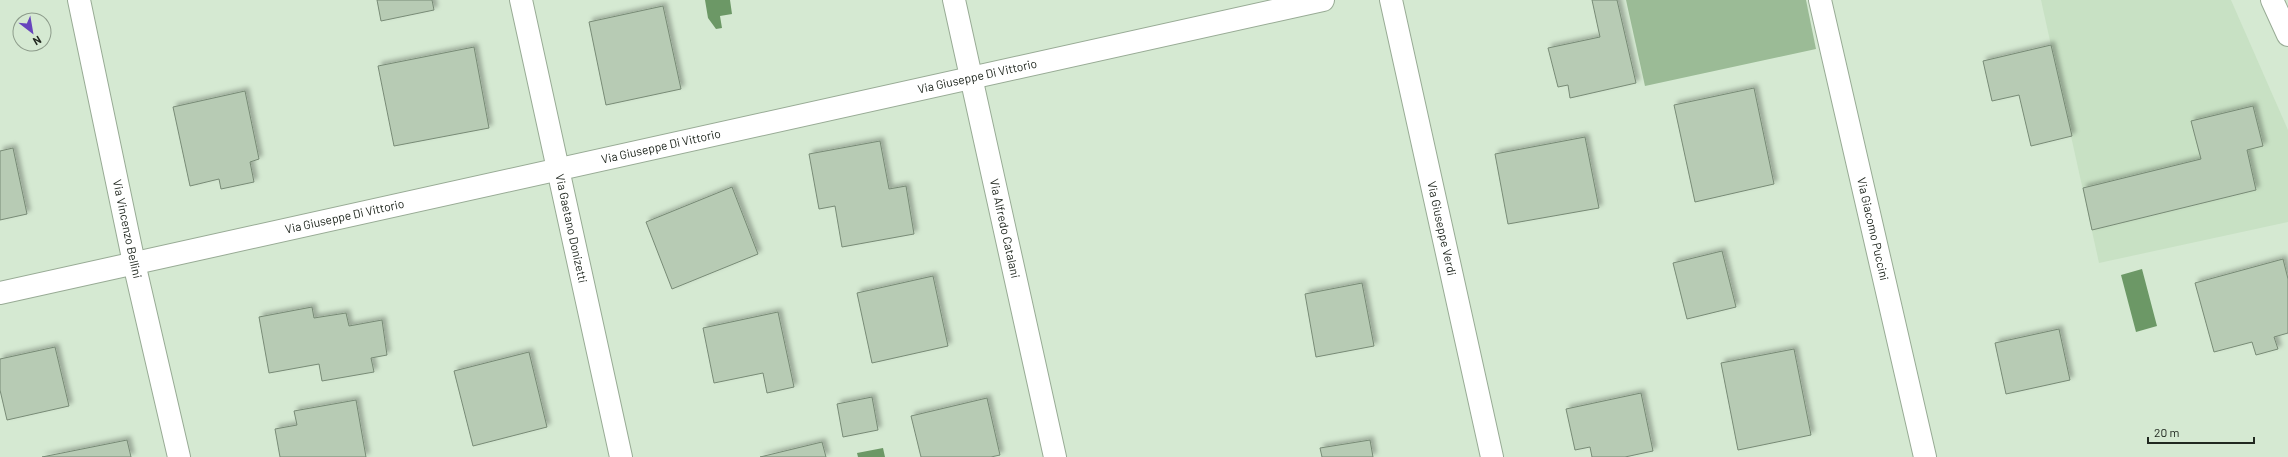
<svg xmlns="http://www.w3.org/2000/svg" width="2288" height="457" viewBox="0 0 2288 457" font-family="Barlow,sans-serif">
  <defs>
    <filter id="shadow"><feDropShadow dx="3.5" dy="-3.5" stdDeviation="2" flood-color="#0004"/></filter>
  </defs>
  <rect width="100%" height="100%" fill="#d5e9d2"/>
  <path fill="#c8e1c4" d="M2041 0H2231L2288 130V222L2099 263Z"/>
  <path fill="#9bbb96" d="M1626 0H1806L1816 49 1645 86Z"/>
  <path fill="#6c9866" d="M705 0H730L732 14 720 16 722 28 716 29 708 18Z
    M2142 269 2157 326 2136 332 2121 275Z
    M883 448 885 457H858L857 453Z"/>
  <path fill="#b7cbb4" stroke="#788b76" filter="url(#shadow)" d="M377 0H432L434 10 381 21Z
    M1592 0H1617L1636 83 1570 98 1568 85 1558 87 1548 48 1600 37Z
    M663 6 681 89 606 105 589 22Z
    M2051 45 2072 136 2031 146 2019 95 1992 101 1983 61Z
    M474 47 489 128 394 146 378 66Z
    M1754 88 1774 184 1695 202 1674 105Z
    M245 91 259 159 250 162 254 182 221 189 219 179 190 186 173 107Z
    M2253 106 2263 146 2247 150 2256 190 2092 230 2083 188 2201 159 2191 121Z
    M1585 137 1599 208 1508 224 1495 154Z
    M880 141 889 189 906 186 914 234 842 247 835 206 819 209 809 154Z
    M13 148 27 214 0 220V151Z
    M732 187 758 254 672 289 646 222Z
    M1722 251 1736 307 1687 319 1673 263Z
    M2283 259 2288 279V333L2274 337 2278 349 2256 355 2252 342 2214 352 2195 283Z
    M933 276 948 346 872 363 857 293Z
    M1362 283 1374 346 1316 357 1305 294Z
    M312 307 314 318 346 313 349 326 382 320 387 355 371 358 374 372 322 381 319 364 269 373 259 317Z
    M778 312 794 387 767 393 763 373 714 383 703 328Z
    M2059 329 2070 380 2006 394 1995 343Z
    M55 347 69 406 7 420 0 390V359Z
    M1794 349 1811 435 1738 450 1721 363Z
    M529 352 547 427 473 446 454 371Z
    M1641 393 1653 451 1625 457H1592L1590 447 1575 450 1566 409Z
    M872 397 878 430 843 437 837 404Z
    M987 398 1000 455 991 457H921L911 416Z
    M356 400 366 457H280L275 429 297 425 294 411Z
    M127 440 131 457H42Z
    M1370 440 1373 457H1322L1320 448Z
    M822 442 826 457H760Z"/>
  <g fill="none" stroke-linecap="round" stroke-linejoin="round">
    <g stroke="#98ab95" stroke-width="24">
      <g id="street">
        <path id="s1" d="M79 0 134 263 179 457"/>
        <path id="s2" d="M521 0 621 457"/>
        <path id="s3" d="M954 0 1055 457"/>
        <path id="s4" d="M1391 0 1492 457"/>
        <path id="s5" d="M1820 0 1925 457"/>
        <path d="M2272 0 2288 35"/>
        <path id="s6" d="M0 293 1323 0"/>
      </g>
    </g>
    <use href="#street" stroke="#fff" stroke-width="22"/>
  </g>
  <g text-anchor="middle" stroke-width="4" stroke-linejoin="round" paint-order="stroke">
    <g font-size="12" fill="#212820" stroke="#d5e9d2">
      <text dy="4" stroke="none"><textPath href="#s6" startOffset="1001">Via Giuseppe Di Vittorio</textPath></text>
      <text dy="4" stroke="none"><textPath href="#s6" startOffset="677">Via Giuseppe Di Vittorio</textPath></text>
      <text dy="4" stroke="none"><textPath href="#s6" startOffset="353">Via Giuseppe Di Vittorio</textPath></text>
      <text dy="4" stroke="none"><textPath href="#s5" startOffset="235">Via Giacomo Puccini</textPath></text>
      <text dy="4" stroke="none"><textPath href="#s1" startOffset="234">Via Vincenzo Bellini</textPath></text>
      <text dy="4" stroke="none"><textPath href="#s2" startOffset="234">Via Gaetano Donizetti</textPath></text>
      <text dy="4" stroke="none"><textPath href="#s3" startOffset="234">Via Alfredo Catalani</textPath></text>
      <text dy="4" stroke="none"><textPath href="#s4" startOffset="234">Via Giuseppe Verdi</textPath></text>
    </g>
  </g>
  <g transform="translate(32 32) rotate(149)"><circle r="19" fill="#d5e9d2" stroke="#8d9c8b"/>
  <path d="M0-3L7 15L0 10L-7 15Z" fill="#6745bd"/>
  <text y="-6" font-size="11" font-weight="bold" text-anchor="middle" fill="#212820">N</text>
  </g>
  <path d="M2148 437v6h106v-6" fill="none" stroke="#212820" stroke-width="2"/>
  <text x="2154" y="437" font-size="12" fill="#212820" stroke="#d5e9d2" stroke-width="3" paint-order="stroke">20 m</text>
</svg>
